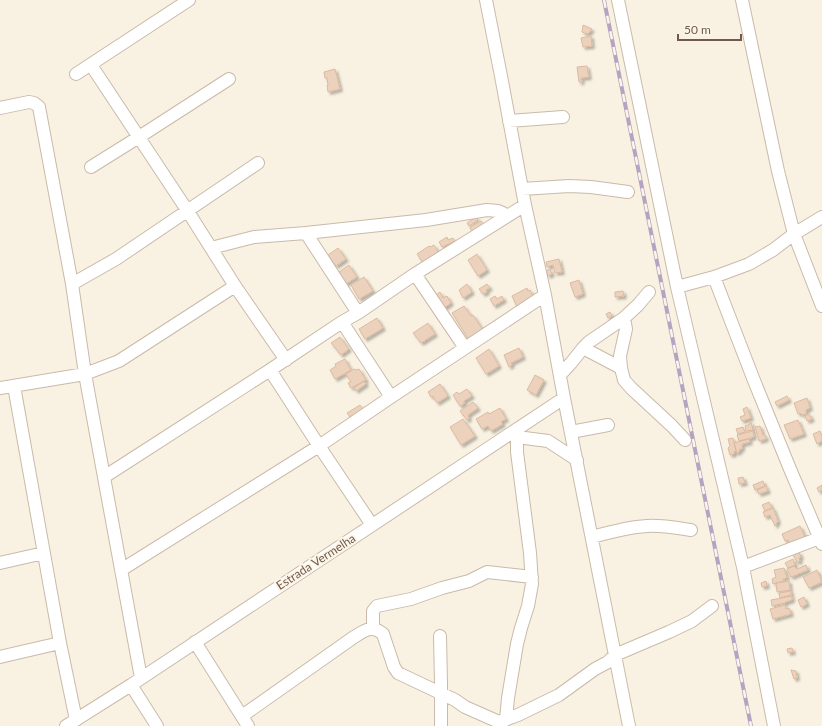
<svg xmlns="http://www.w3.org/2000/svg" width="822" height="726" viewBox="0 0 822 726" font-family="Lato,sans-serif">
  <defs>
    <filter id="shadow"><feDropShadow dx="2.5" dy="2.5" stdDeviation="1" flood-color="#0004"/></filter>
  </defs>
  <rect width="100%" height="100%" fill="#f9f2e2"/>
  <path fill="#ecd2bd" stroke="#ddba9f" filter="url(#shadow)" d="M583 25 592 29 588 34 582 32Z
    M591 36 592 46 583 47 581 38Z
    M587 66 589 77 581 78 582 82H579L577 67Z
    M335 69 340 89 328 92 327 85H328L327 78H325L324 72Z
    M476 217 478 220 469 226 467 223Z
    M481 221 483 224 472 232 470 227Z
    M447 237 448 240 453 238 455 241 442 247 439 242Z
    M434 245 439 253 423 263 417 254 429 246 430 247Z
    M338 248 346 259 336 266 328 255Z
    M477 254 487 270 478 276 468 260Z
    M559 259 562 272 555 273 553 265 547 267 546 262Z
    M349 265 357 277 346 284 339 272Z
    M550 269 552 274 548 276 546 271Z
    M364 277 373 291 359 299 351 285Z
    M579 280 583 294 575 297 570 283Z
    M467 284 472 292 463 298 459 290Z
    M487 284 490 288 486 290 487 292 483 294 479 289Z
    M527 288 528 291 530 290 534 298 517 307 512 296Z
    M623 291 624 296 615 297V292Z
    M440 292 443 298 447 296 451 303 444 308 436 295Z
    M495 296 497 299 502 296 504 300 494 306 490 299Z
    M464 306 471 316 473 315 483 330 469 340 452 313Z
    M610 312 612 316 608 318 606 314Z
    M377 318 383 328 365 339 359 329Z
    M428 323 435 334 421 343 413 333Z
    M340 337 349 349 341 355 331 343Z
    M519 348 523 357 511 363 512 365 509 367 504 355Z
    M489 349 499 366 486 374 476 358Z
    M345 359 351 370 335 379 330 370 336 366 335 364Z
    M354 369 356 370 359 369 366 380 351 388 348 383 351 382 346 374Z
    M535 375 544 380 536 395 527 390Z
    M364 381 366 384 356 391 354 388Z
    M440 384 448 396 437 403 433 396 431 397 428 392Z
    M467 389 472 396 464 401V404L460 406 453 395 457 392 459 394Z
    M787 396 789 400 777 406 775 402Z
    M807 398 810 408 806 410V414L802 415 800 413 798 414 794 403Z
    M473 402 478 408 468 415 469 419 467 420 460 411Z
    M360 405 363 409 350 417 347 413Z
    M747 407 751 418 742 421 740 417 745 415 743 409Z
    M500 408 506 419 501 422 503 424 491 431 488 426 482 429 476 419 488 412 489 414Z
    M809 414 812 419 807 421 805 416Z
    M463 419 475 436 461 445 450 427Z
    M798 420 804 434 790 439 784 425Z
    M749 422H751L753 430 746 431 745 426 750 424Z
    M760 426 763 435H765L766 439 759 441 755 427Z
    M743 427 745 432 738 434 736 429Z
    M753 431 754 437 739 441 737 435Z
    M820 431 822 436V441L817 444 813 434Z
    M733 438 736 451 734 452V454L730 455 728 448 730 446 728 439Z
    M749 439 750 442 742 444V449H740L739 452 737 453 734 443Z
    M743 477 745 483 739 484 738 478Z
    M763 481 765 486 755 490 753 485Z
    M822 485V490L819 492 817 488Z
    M766 486 768 491 759 494 757 490Z
    M769 502 772 508 765 511 762 505Z
    M773 508 778 521 775 526 770 515 765 517 763 512Z
    M800 526 805 537 790 544 788 540 785 541 782 534Z
    M799 552 801 557 799 558 800 561 797 562 793 555Z
    M793 559 795 565 788 568 785 563Z
    M806 565 808 570 791 577 787 569 794 566 797 569Z
    M784 568 787 578 783 579 784 581 773 584 772 579 776 577 774 570Z
    M817 570 822 582 809 588 803 577Z
    M766 581 767 586 762 587 761 583Z
    M789 581 790 590 777 592 776 583Z
    M791 591V595L780 598 779 593Z
    M792 596V600L786 602 785 603 772 606 771 600Z
    M804 597 807 604 801 607 798 600Z
    M785 605 786 609 789 608 791 614 773 619 770 609Z
    M792 648 793 652 788 653 787 649Z
    M791 670 796 671 797 678 794 679Z"/>
  <g fill="none" stroke-linecap="round" stroke-linejoin="round">
    <g stroke="#c9baaa" stroke-width="14">
      <path id="minor" d="M486 0 501 76 525 205 545 295 564 398 629 726
        M618 0 677 287 743 567 774 726
        M742 0 778 171 794 234 822 306
        M91 65 187 210 235 286 286 360
        M76 74 189 0
        M0 108 29 102 34 103 39 107 72 284 85 374 141 678
        M509 121 563 117
        M91 167 139 137 229 79
        M522 189 569 186 591 187 628 192
        M306 233 358 313
        M211 248 254 237 306 233 426 220 487 210 498 211 503 213 505 217
        M415 274 465 348
        M714 277 753 378 790 469 822 544
        M72 284 116 259 258 163
        M677 287 714 277 749 264 773 250 794 234 822 217
        M624 318 626 329 620 356 621 368 624 380 631 388 672 426 685 440
        M342 322 391 397
        M583 348 621 368
        M270 370 319 446 372 525
        M560 375 571 363 583 348 589 342 624 318 638 305 649 292
        M14 386 60 643 76 720
        M0 388 85 374 119 361 235 286
        M571 432 608 425
        M517 437 548 441 577 460
        M104 477 270 370 342 322 358 313 415 274 525 205
        M592 537C610 532 629 527 647 526 662 525 677 528 691 530
        M0 563 44 553
        M743 567 822 537
        M121 570 319 446 391 397 545 295
        M373 629V611L377 606 411 599 442 588 469 581 487 572 532 577
        M440 636 441 683V726
        M195 642 248 726
        M0 657 60 643
        M131 685 157 726
        M242 716 354 637C364 631 372 624 383 634L394 667 398 673 455 700 465 707 499 722
        M506 720 508 698 517 644 521 628 528 606 532 584 530 553 517 452V429
        M499 722 518 715 559 695 595 669 608 662 615 655 669 632 692 621 712 606
        M66 726 131 685 564 398"/>
    </g>
    <use href="#minor" stroke="#fff" stroke-width="12"/>
    <g stroke="#b5a3c1" stroke-width="4">
      <path id="rail" d="M604 0 751 726"/>
    </g>
    <use href="#rail" stroke="#fdf6e8" stroke-width="2.5" stroke-dasharray="8" stroke-linecap="butt"/>
  </g>
  <g text-anchor="middle" stroke-width="4" stroke-linejoin="round" paint-order="stroke">
    <g font-size="12" fill="#6f5a4b" stroke="#fdf6e8">
      <text transform="translate(316 562) rotate(-33)" y="4">Estrada Vermelha</text>
    </g>
  </g>
  <path d="M678 34v6h63v-6" fill="none" stroke="#6f5a4b" stroke-width="2"/>
  <text x="684" y="34" font-size="12" fill="#6f5a4b" stroke="#fdf6e8" stroke-width="3" paint-order="stroke">50 m</text>
</svg>
